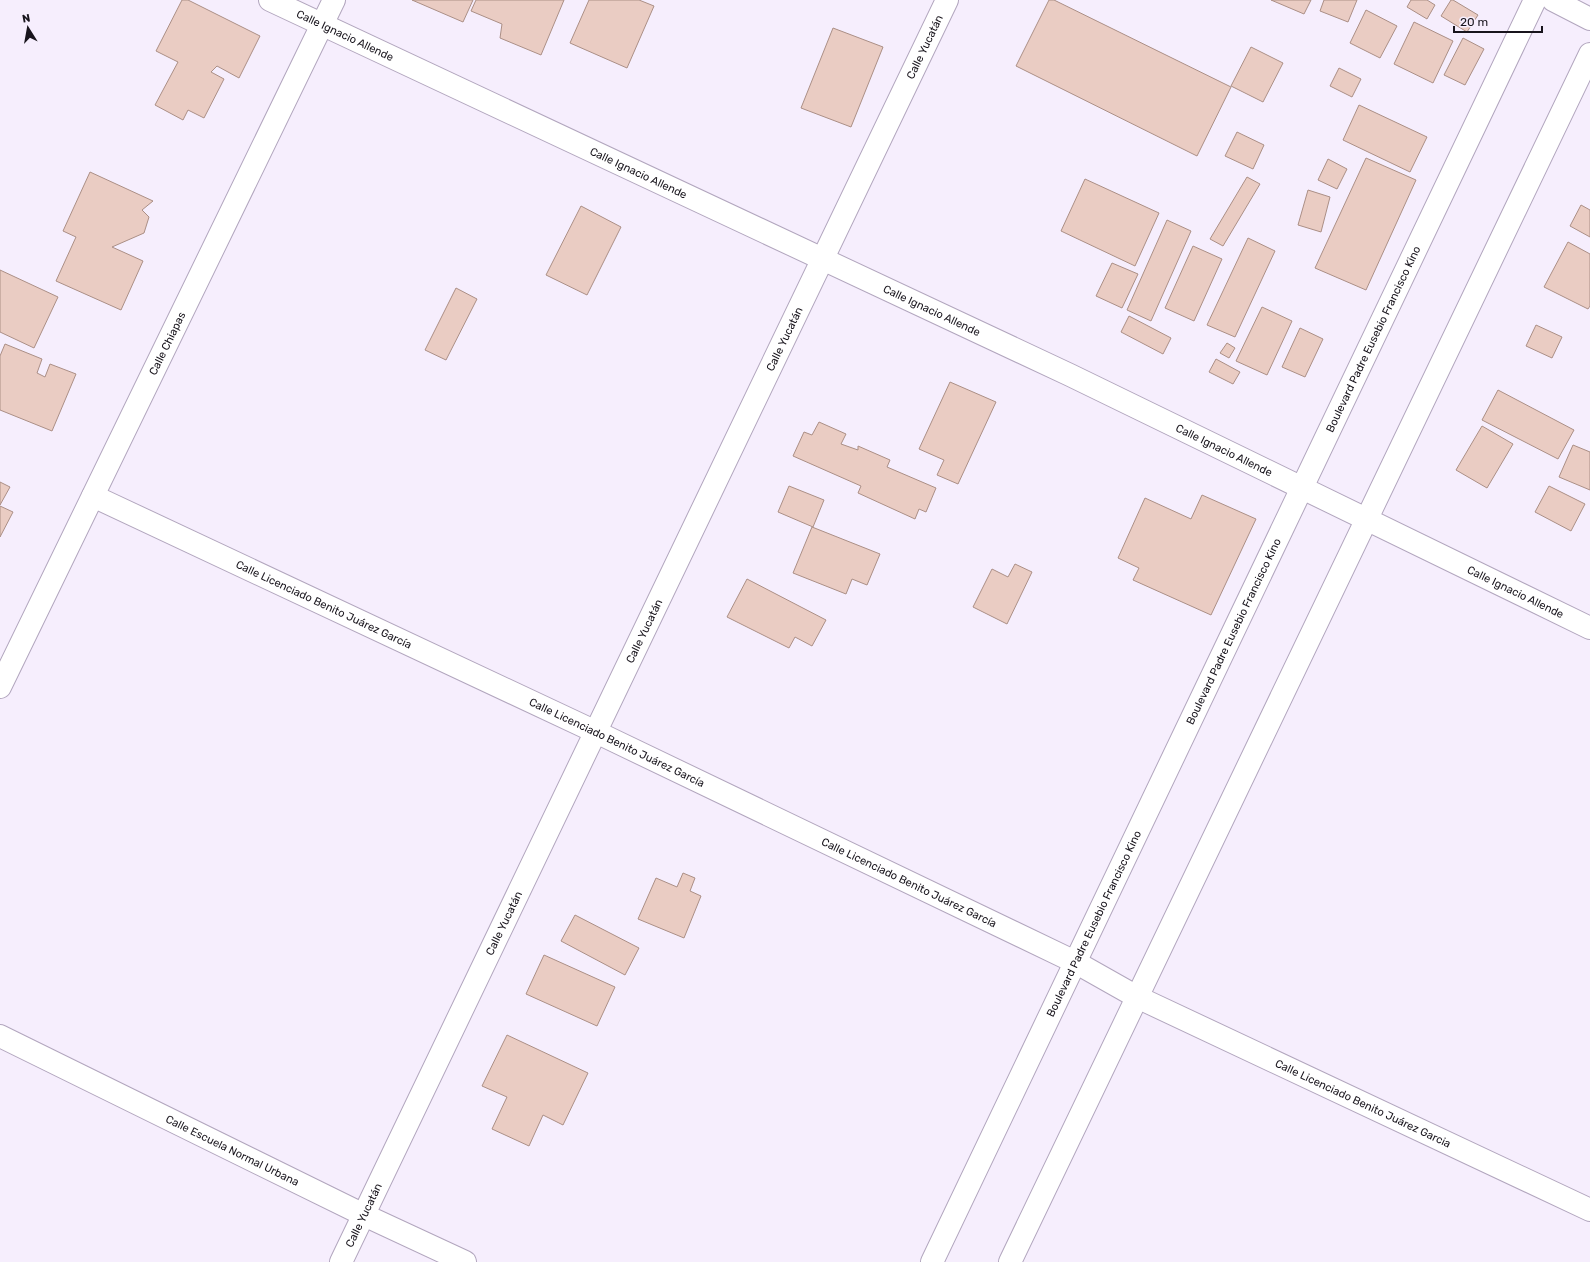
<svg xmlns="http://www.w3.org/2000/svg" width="1590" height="1262" viewBox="0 0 1590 1262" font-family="Rubik,sans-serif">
  <rect width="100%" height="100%" fill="#f6eefd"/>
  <path fill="#eaccc3" stroke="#ab8f86" d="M182 0H188L260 36 239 78 217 66 211 72 224 79 204 118 188 110 183 120 155 105 178 62 156 51Z
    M412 0H473L463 22Z
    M476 0H564L541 55 500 38 502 24 471 11Z
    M589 0H639L654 6 627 68 570 43Z
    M1049 0H1054L1231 87 1197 156 1016 66Z
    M1271 0H1311L1304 14Z
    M1324 0H1357L1348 22 1320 11Z
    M1411 0H1427L1435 5 1427 19 1407 7Z
    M1451 0H1453L1478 15 1467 32 1441 16Z
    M1366 10 1397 26 1380 58 1350 43Z
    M1414 22 1453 41 1433 83 1394 64Z
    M833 28 883 47 851 127 801 108Z
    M1463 38 1484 49 1465 85 1444 75Z
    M1251 47 1283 63 1263 102 1231 86Z
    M1339 68 1361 79 1352 97 1330 86Z
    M1359 105 1427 137 1410 172 1343 140Z
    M1237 132 1264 145 1253 169 1225 156Z
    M1366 158 1416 180 1366 290 1315 268Z
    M1328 159 1347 169 1337 189 1318 180Z
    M90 172 153 201 142 210 149 217 144 233 112 247 143 261 121 310 56 281 76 237 63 231Z
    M1247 177 1260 184 1223 246 1210 239Z
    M1085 179 1159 213 1135 266 1061 231Z
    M1308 190 1330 197 1321 232 1298 225Z
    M1581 205 1590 210V237L1570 226Z
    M581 206 621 227 587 295 546 275Z
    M1167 220 1191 231 1151 321 1127 310Z
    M1248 238 1275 251 1235 337 1207 325Z
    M1568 242 1590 254V306L1588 309 1544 287Z
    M1193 246 1222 259 1194 321 1165 308Z
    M1112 263 1138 274 1122 308 1096 296Z
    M0 270 58 297 34 348 0 332Z
    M456 288 477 299 446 360 425 350Z
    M1262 307 1292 321 1267 375 1236 361Z
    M1129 316 1171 338 1163 354 1121 332Z
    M1536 325 1562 337 1552 358 1526 346Z
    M1300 328 1323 339 1305 377 1282 367Z
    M1227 343 1235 348 1229 358 1220 353Z
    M5 344 42 359 37 373 45 377 50 364 76 374 52 431 0 410V356Z
    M1216 359 1240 372 1233 384 1209 372Z
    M950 382 996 402 958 484 937 475 944 460 919 449Z
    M1498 390 1574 430 1558 459 1482 420Z
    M819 422 846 434 841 444 858 450V446L890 460 887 467 936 488 926 512 919 509 915 519 858 493 861 486 793 456 804 432 812 435Z
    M1482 426 1513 444 1487 488 1456 470Z
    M1573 445 1590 452V490L1559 477Z
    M0 482 10 487 0 505Z
    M789 486 824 500 813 527 778 512Z
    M1549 486 1585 504 1571 531 1535 512Z
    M1202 495 1256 519 1211 615 1133 580 1139 568 1118 558 1145 498 1191 519Z
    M0 506 13 512 0 537Z
    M812 527 880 554 867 585 852 579 846 594 793 573Z
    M1015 564 1032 572 1007 624 973 607 992 569 1008 577Z
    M747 579 826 620 812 646 795 637 789 648 727 617Z
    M683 873 695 878 690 891 701 896 684 938 638 919 656 878 677 887Z
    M575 915 639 948 625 975 561 941Z
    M544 955 615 987 597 1026 526 994Z
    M507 1035 588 1073 563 1125 543 1115 529 1146 492 1129 507 1097 482 1086Z"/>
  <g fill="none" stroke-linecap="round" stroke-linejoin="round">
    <g stroke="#b2a6be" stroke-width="24">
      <g id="minor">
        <path id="s1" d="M270 0 1070 375 1590 628"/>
        <path d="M1553 0 1590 19"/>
        <path id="s2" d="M93 496 596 732 1075 962 1137 997 1590 1210"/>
        <path id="s3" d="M0 687 334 0"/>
        <path id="s4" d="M0 1036 364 1215 465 1262"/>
        <path id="s5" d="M341 1262 947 0"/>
        <path id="s6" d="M932 1262 1535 0"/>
        <path d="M1010 1262 1590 54"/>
      </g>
    </g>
    <use href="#minor" stroke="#fff" stroke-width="22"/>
  </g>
  <g text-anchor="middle" stroke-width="3.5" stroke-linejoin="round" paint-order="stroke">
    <g font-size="11" fill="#18141c" stroke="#f6eefd">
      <text dy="4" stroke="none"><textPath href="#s1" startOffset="83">Calle Ignacio Allende</textPath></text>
      <text dy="4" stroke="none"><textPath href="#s5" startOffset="1348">Calle Yucatán</textPath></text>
      <text dy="4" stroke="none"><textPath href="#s1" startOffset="407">Calle Ignacio Allende</textPath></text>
      <text dy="4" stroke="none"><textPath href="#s1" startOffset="731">Calle Ignacio Allende</textPath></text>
      <text dy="4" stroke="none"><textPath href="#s5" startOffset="1024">Calle Yucatán</textPath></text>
      <text dy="4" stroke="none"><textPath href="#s6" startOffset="1023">Boulevard Padre Eusebio Francisco Kino</textPath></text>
      <text dy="4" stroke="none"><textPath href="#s3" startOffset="382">Calle Chiapas</textPath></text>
      <text dy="4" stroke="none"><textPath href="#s1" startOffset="1055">Calle Ignacio Allende</textPath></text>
      <text dy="4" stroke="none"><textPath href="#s1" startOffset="1379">Calle Ignacio Allende</textPath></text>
      <text dy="4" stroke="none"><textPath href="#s2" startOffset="255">Calle Licenciado Benito Juárez García</textPath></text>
      <text dy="4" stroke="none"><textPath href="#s5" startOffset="700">Calle Yucatán</textPath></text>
      <text dy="4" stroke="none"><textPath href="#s6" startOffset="699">Boulevard Padre Eusebio Francisco Kino</textPath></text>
      <text dy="4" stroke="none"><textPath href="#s2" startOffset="579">Calle Licenciado Benito Juárez García</textPath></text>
      <text dy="4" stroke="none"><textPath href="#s2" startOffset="903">Calle Licenciado Benito Juárez García</textPath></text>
      <text dy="4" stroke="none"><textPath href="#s5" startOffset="376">Calle Yucatán</textPath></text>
      <text dy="4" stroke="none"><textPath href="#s6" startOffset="375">Boulevard Padre Eusebio Francisco Kino</textPath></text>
      <text dy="4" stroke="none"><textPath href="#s2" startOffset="1408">Calle Licenciado Benito Juárez Garcia</textPath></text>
      <text dy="4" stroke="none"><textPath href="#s4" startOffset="259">Calle Escuela Normal Urbana</textPath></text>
      <text dy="4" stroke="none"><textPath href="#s5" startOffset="52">Calle Yucatán</textPath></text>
    </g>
  </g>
  <g transform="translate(28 28) rotate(349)" stroke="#f6eefd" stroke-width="3" paint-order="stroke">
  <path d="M0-3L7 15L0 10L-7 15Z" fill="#18141c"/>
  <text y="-6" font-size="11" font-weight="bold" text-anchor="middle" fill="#18141c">N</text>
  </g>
  <path d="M1454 26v6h88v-6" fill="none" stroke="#18141c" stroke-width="2"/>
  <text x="1460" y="26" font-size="12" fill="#18141c" stroke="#f6eefd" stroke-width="3" paint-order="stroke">20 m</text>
</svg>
